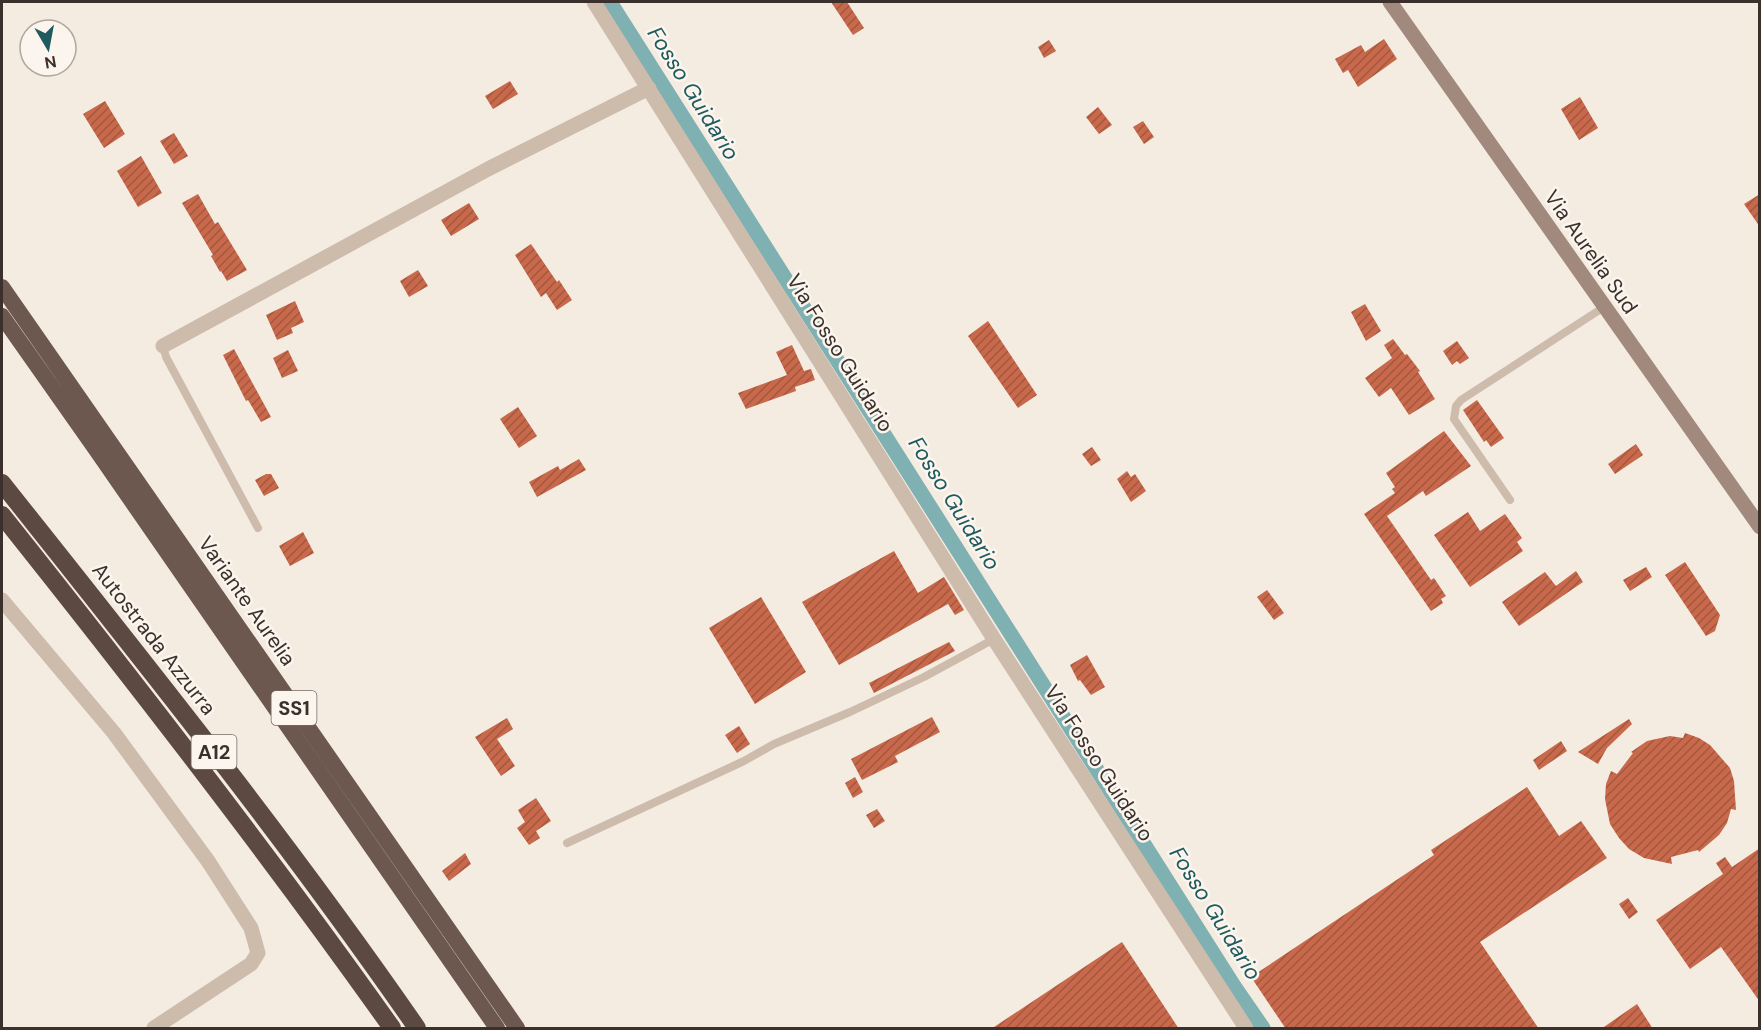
<svg xmlns="http://www.w3.org/2000/svg" width="1761" height="1030" viewBox="0 0 1761 1030" font-family="'DM Sans',sans-serif">
  <defs>
    <pattern id="building-hatch" width="6" height="6" patternUnits="userSpaceOnUse" patternTransform="scale(1.5)"><rect width="6" height="6" fill="#c8694b"/><path d="M-1 1l2-2M0 6l6-6M5 7l2-2" fill="none" stroke="#a4573f"/></pattern>
  </defs>
  <rect width="100%" height="100%" fill="#f4ebe1"/>
  <g fill="none" stroke-linecap="round" stroke-linejoin="round">
    <path stroke="#7fb0b2" stroke-width="15" d="M610 2 1234 986 1263 1028"/>
  </g>
  <path fill="url(#building-hatch)" d="M831 2H847L864 28 853 35Z
    M1384 39 1397 59 1358 87 1348 70 1343 73 1335 59 1361 45 1365 52Z
    M1049 40 1056 51 1044 58 1038 47Z
    M510 81 518 94 493 109 485 96Z
    M1580 97 1598 128 1579 140 1561 109Z
    M105 101 125 134 104 148 83 114Z
    M1098 107 1112 125 1099 134 1086 117Z
    M1143 121 1154 137 1144 144 1133 127Z
    M174 133 188 156 174 164 160 141Z
    M141 156 162 193 138 207 117 171Z
    M198 194 215 224 218 222 247 270 227 281 221 271 220 272 211 256 213 255 182 203Z
    M1760 194V227L1744 204Z
    M469 203 479 219 451 236 441 220Z
    M531 244 557 282 559 280 572 300 557 310 546 293 541 297 515 255Z
    M418 270 428 286 409 297 400 281Z
    M295 301 304 322 291 328 293 333 277 340 266 315Z
    M1365 304 1381 331 1366 341 1351 312Z
    M988 321 1037 395 1018 408 968 336Z
    M1393 339 1405 355 1407 354 1420 371 1418 372 1435 399 1409 415 1391 388 1379 397 1365 378 1392 358 1384 345Z
    M1457 341 1469 358 1460 364 1457 361 1452 365 1443 351Z
    M792 345 804 371 811 369 815 380 795 387 796 391 746 409 738 393 787 375 776 352Z
    M234 349 271 417 261 422 248 400 246 401 223 355Z
    M288 350 298 371 282 378 273 358Z
    M1477 400 1504 438 1491 447 1486 440 1484 442 1463 410Z
    M518 407 537 436 519 448 500 419Z
    M1444 431 1471 466 1426 496 1423 491 1387 516 1431 580 1434 578 1446 596 1441 599 1443 603 1431 611 1364 514 1395 493 1392 489 1395 487 1386 473Z
    M1636 444 1643 455 1615 474 1608 464Z
    M1092 447 1101 460 1091 466 1082 454Z
    M579 459 586 470 537 497 529 482 558 466 560 470Z
    M1127 471 1131 477 1135 474 1146 491 1131 502 1117 479Z
    M271 474 279 488 264 496 255 480 266 474Z
    M1468 512 1480 531 1505 514 1522 538 1517 542 1523 551 1470 587 1434 535Z
    M303 532 314 553 290 566 279 546Z
    M894 551 918 593 944 577 964 610 955 615 948 604 839 665 802 602Z
    M1685 562 1720 615 1715 631 1706 636 1665 575Z
    M1646 567 1652 577 1630 591 1623 580Z
    M1576 571 1583 582 1519 626 1502 602 1545 572 1556 586Z
    M1267 590 1284 613 1274 620 1257 597Z
    M761 597 806 672 755 704 709 628Z
    M949 642 955 651 874 693 869 683Z
    M1087 655 1105 687 1091 695 1080 680 1078 681 1070 665Z
    M932 717 940 732 895 756 898 762 862 780 851 759Z
    M507 718 513 729 497 739 515 766 501 776 475 737Z
    M1629 719 1632 724 1607 748 1598 764 1578 752Z
    M739 726 750 744 737 753 725 735Z
    M1685 733 1699 738 1710 745 1730 768 1734 781 1736 810 1731 809 1727 823 1719 835 1699 852 1698 850 1671 857 1672 864 1644 858 1629 849 1619 838 1610 824 1605 799 1606 784 1611 771 1617 774 1633 753 1631 752 1647 741 1670 736 1683 738Z
    M1561 741 1567 751 1539 770 1533 760Z
    M855 777 863 792 853 798 845 783Z
    M1527 787 1559 836 1581 821 1607 858 1480 942 1539 1029H1286L1251 977 1434 855 1431 850Z
    M536 798 551 821 536 831 540 838 529 845 517 828 525 822 518 810Z
    M877 809 885 821 874 828 866 815Z
    M1760 848V1002L1721 947 1690 969 1656 920 1723 874 1716 863 1725 857 1732 867Z
    M465 853 471 864 449 881 442 871Z
    M1628 898 1638 912 1629 919 1619 904Z
    M1122 942 1179 1029H991Z
    M1637 1004 1653 1029H1601Z"/>
  <g fill="none" stroke-linecap="round" stroke-linejoin="round">
    <path stroke="#cdbbac" stroke-width="8" d="M163 346 166 357 258 528
      M1510 500 1454 419 1456 406 1461 400 1604 307
      M567 843 744 761 774 744 850 712 924 677 994 639"/>
    <path stroke="#cdbbac" stroke-width="15" d="M594 2 994 639 1246 1028
      M163 346 488 169 649 88
      M2 600 114 733 208 861 251 928 258 953 251 964 154 1028"/>
    <path stroke="#a18a7d" stroke-width="15" d="M1390 2 1760 527"/>
    <path stroke="#6c584f" stroke-width="16" d="M2 287 517 1028
      M2 316 97 451 497 1028"/>
    <path stroke="#5c4a42" stroke-width="18" d="M2 483C144 662 287 840 417 1028
      M2 515C136 683 268 853 392 1028"/>
  </g>
  <g text-anchor="middle" stroke-width="5" stroke-linejoin="round" paint-order="stroke">
    <g fill="#fbf5ee" stroke="#756b66" stroke-width="1.5">
      <rect x="271.5" y="691" width="45" height="34" rx="4.5"/>
      <rect x="191.5" y="735" width="45" height="34" rx="4.5"/>
    </g>
    <g font-size="20" font-weight="bold" fill="#3b302b">
      <text x="294" y="715">SS1</text>
      <text x="214" y="759">A12</text>
    </g>
    <g font-size="21" fill="#3b302b" stroke="#fbf5ee">
      <text transform="translate(1591 252) rotate(55)" y="7">Via Aurelia Sud</text>
      <text transform="translate(840 353) rotate(58)" y="7">Via Fosso Guidario</text>
      <text transform="translate(247 601) rotate(55)" y="7">Variante Aurelia</text>
      <text transform="translate(154 639) rotate(52)" y="7">Autostrada Azzurra</text>
      <text transform="translate(1099 763) rotate(57)" y="7">Via Fosso Guidario</text>
    </g>
    <g font-size="22" font-style="italic" fill="#1f5a5e" stroke="#fbf5ee">
      <text transform="translate(694 93) rotate(58)" y="8">Fosso Guidario</text>
      <text transform="translate(955 503) rotate(58)" y="8">Fosso Guidario</text>
      <text transform="translate(1216 913) rotate(58)" y="8">Fosso Guidario</text>
    </g>
  </g>
  <rect width="1761" height="1030" fill="none" stroke="#3b302b" stroke-width="6"/>
  <g transform="translate(48 48) rotate(170)"><circle r="28" fill="#fbf5ee" stroke="#aea6a0" stroke-width="1.5"/>
  <path d="M0-4.5L10 22L0 15L-10 22Z" fill="#1f5a5e"/>
  <text y="-9" font-size="16" font-weight="bold" text-anchor="middle" fill="#3b302b">N</text>
  </g>
</svg>
